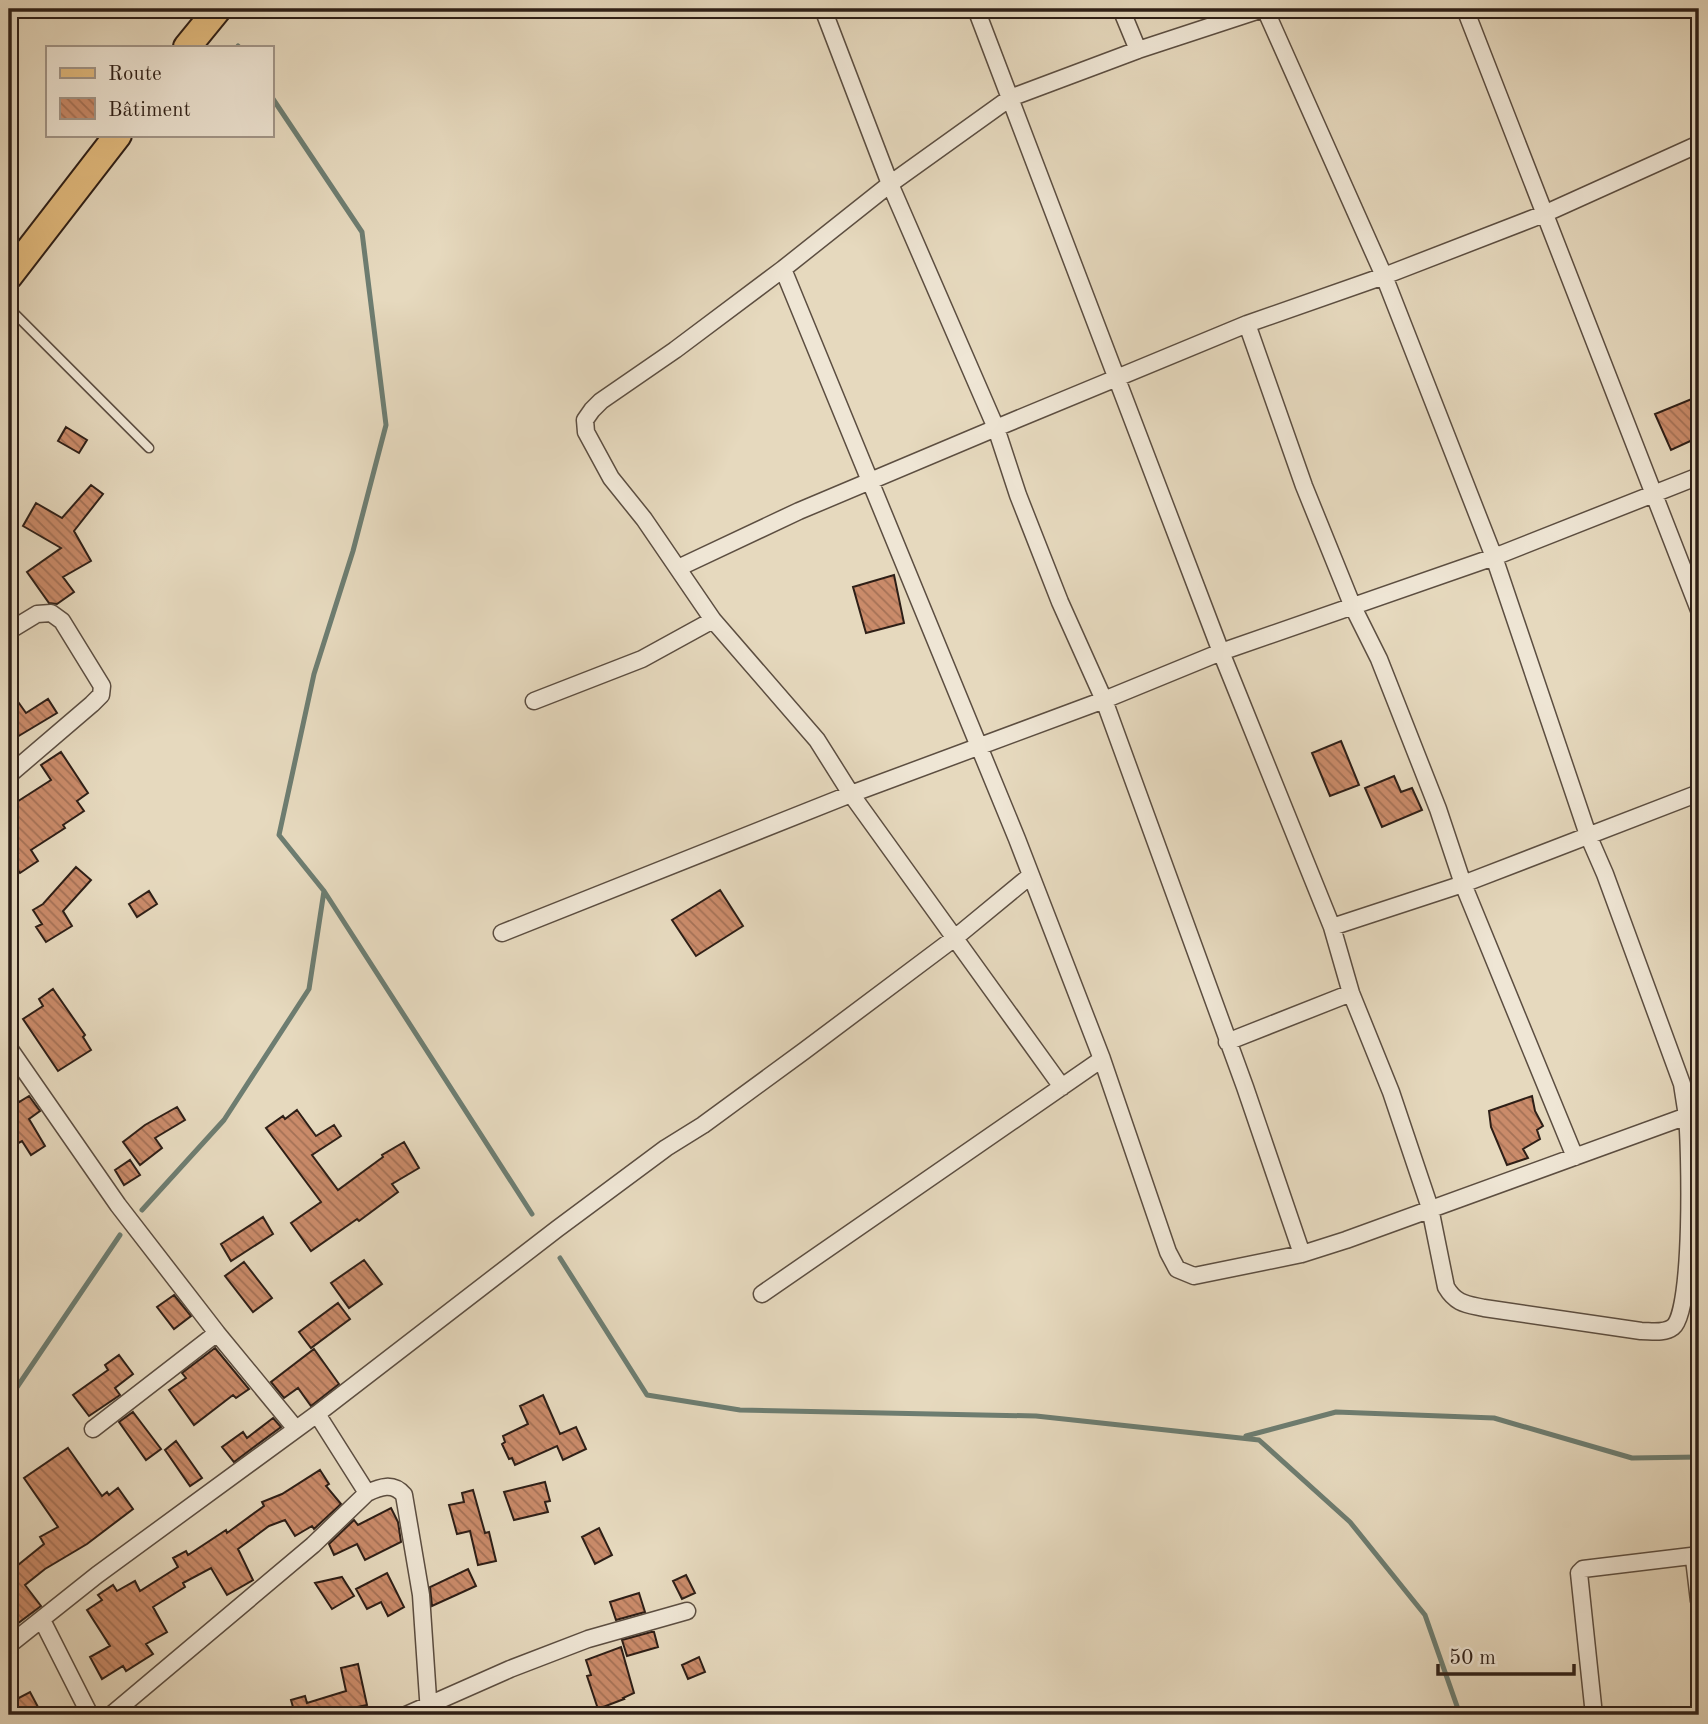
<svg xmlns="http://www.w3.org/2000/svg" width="1708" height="1724" viewBox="0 0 1708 1724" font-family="'Old Standard TT',serif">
  <defs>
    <pattern id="building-back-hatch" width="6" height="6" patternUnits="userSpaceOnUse" patternTransform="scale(1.75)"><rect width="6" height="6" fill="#ca8b6a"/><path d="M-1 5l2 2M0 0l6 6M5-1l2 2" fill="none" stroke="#a47156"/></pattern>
  </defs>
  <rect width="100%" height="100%" fill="#e6d9be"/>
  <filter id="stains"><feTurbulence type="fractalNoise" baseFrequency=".00286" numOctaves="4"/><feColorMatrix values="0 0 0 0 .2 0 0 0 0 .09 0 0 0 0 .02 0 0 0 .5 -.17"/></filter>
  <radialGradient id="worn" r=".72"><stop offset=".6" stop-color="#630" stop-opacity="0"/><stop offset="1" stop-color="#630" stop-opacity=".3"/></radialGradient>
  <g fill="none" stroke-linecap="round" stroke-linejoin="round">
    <path stroke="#6d7d71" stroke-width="5" d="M238 46 239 47
      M271 96 362 232 386 425 353 551 314 674 279 835 324 891 532 1214
      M142 1210 224 1120 309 989 324 891
      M560 1258 647 1395 740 1410 1036 1416 1259 1440 1350 1522 1425 1615 1458 1709V1715
      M9 1399 120 1235
      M1246 1436 1336 1412 1494 1418 1632 1458 1699 1457"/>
  </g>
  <path fill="url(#building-back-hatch)" stroke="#2e1f17" stroke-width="2" d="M1699 396V437L1671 450 1655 414Z
    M66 427 87 440 79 453 58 441Z
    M91 485 103 494 74 531 91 561 63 577 74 592 57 604 49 603 27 572 61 548 23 526 36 503 62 518Z
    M894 575 904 623 866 633 853 587Z
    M9 689 26 713 48 699 57 713 17 737 9 725Z
    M1341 741 1359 785 1330 796 1312 753Z
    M61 752 88 793 77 801 84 811 63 825 65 828 31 850 38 861 20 873 9 858 18 853 9 839V807L51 780 41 765Z
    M1394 776 1401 792 1412 788 1422 810 1382 827 1365 788Z
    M76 867 91 880 63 911 72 926 46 942 36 927 42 924 33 910 43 904Z
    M720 890 743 926 696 956 672 920Z
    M149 891 157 904 137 917 129 904Z
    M53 989 85 1035 83 1037 91 1050 58 1071 23 1019 43 1006 39 999Z
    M9 1085 19 1102 29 1096 40 1111 29 1119 45 1146 31 1155 22 1141 9 1148Z
    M1532 1096 1535 1111 1543 1126 1537 1130 1540 1139 1523 1149 1528 1158 1507 1165 1491 1127 1489 1111Z
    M177 1107 185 1120 155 1138 162 1148 140 1165 123 1142 145 1125Z
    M297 1110 316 1136 334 1125 341 1136 312 1155 338 1190 383 1157 382 1155 404 1142 419 1168 392 1184 398 1192 359 1221 357 1219 311 1251 291 1223 321 1202 266 1128 283 1116 285 1119Z
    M130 1160 140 1175 124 1185 115 1170Z
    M263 1217 273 1234 231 1261 221 1244Z
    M364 1260 382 1284 349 1308 331 1283Z
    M244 1262 272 1298 253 1312 225 1276Z
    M174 1295 191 1316 174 1329 157 1307Z
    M338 1303 350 1319 311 1348 299 1332Z
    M215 1348 249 1389 236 1398 233 1395 194 1425 169 1390 186 1378 182 1373Z
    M314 1349 339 1384 311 1406 298 1388 284 1398 271 1382Z
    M119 1355 133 1374 115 1388 120 1395 89 1416 73 1395 108 1370 105 1365Z
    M543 1395 560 1434 576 1427 586 1449 563 1460 557 1446 515 1465 512 1458 509 1459 502 1444 505 1442 503 1436 528 1424 520 1406Z
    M133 1412 161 1449 146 1460 119 1422Z
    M273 1418 281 1427 234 1462 222 1447 243 1432 247 1438Z
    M176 1441 202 1478 190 1486 165 1450Z
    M68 1448 102 1496 107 1492 109 1495 118 1488 133 1509 87 1544 45 1569 25 1585 41 1606 9 1630V1564L13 1569 44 1544 40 1537 58 1527 24 1478Z
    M320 1470 329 1484 326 1486 341 1504 314 1529 312 1526 295 1536 285 1520 269 1526 238 1549 253 1580 227 1595 211 1568 183 1583 185 1587 153 1607 167 1632 146 1644 153 1654 126 1671 123 1666 102 1679 90 1657 110 1646 87 1610 102 1600 98 1595 113 1585 117 1591 135 1581 140 1591 178 1567 173 1558 186 1551 188 1555 226 1530 227 1533 264 1506 262 1502 282 1494Z
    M545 1482 550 1501 545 1502 548 1512 514 1520 504 1492Z
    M473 1490 485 1533 489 1532 496 1561 478 1565 470 1531 457 1534 449 1505 464 1502 462 1493Z
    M391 1508 398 1522 401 1542 365 1560 357 1544 334 1555 329 1544 354 1520 358 1525Z
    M599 1528 612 1555 595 1564 582 1537Z
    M468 1569 476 1586 432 1606 430 1587Z
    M387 1573 404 1607 388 1616 381 1602 367 1609 356 1589Z
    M686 1575 695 1593 682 1599 673 1581Z
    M342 1577 354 1596 332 1609 315 1583Z
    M639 1593 645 1612 616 1620 610 1602Z
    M651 1632H654L658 1647 627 1656 622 1640Z
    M621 1647 634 1693 623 1698 624 1699 598 1709 587 1676 591 1675 586 1660Z
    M699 1657 705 1672 688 1679 682 1665Z
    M358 1664 367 1705 328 1713 329 1715H279L278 1712 293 1707 291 1700 305 1696 307 1703 346 1691 341 1668Z
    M30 1692 38 1707 21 1715 13 1701Z"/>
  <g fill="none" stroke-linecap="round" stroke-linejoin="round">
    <g stroke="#5c4e41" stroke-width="11">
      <path id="service" d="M9 308 149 448"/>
    </g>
    <g stroke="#5c4e41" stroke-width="19">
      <path id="minor" d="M823 9 890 184 996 428 1018 495 1060 602 1104 700 1245 1087 1302 1254
        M976 9 1221 652 1332 927 1351 993 1391 1092 1430 1208 1446 1287C1456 1304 1466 1304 1484 1308L1641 1331C1651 1331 1664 1334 1673 1327 1694 1311 1690 1147 1687 1116
        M1121 9 1138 50
        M1465 9 1699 610
        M783 269 1017 839 1102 1059 1168 1252 1177 1269 1194 1276 1302 1254 1346 1240 1687 1116 1682 1084 1605 874 1588 835 1494 557 1384 276 1265 9
        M1247 324 1304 486 1353 607 1379 659 1438 809 1463 884 1575 1157
        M678 568 799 511 996 428 1247 324 1384 276 1544 214 1699 144
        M9 631 37 614 51 613 62 621 102 686 101 695 92 704 9 775
        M534 701 642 659 713 620
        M1332 927 1463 884 1699 793
        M502 933 851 794 1104 700 1221 652 1494 557 1699 476
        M1227 1042 1351 993
        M9 1048 118 1205 217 1333 296 1429
        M1062 1087 851 794 817 740 713 620 644 519 611 478 586 432 585 420 592 410 601 401 675 350 783 269 890 184 1010 98 1138 50 1263 9
        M762 1294 1102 1059
        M93 1429 217 1333
        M367 1493C380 1487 393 1482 404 1495L421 1595 429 1713
        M42 1620 90 1715
        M9 1645 97 1575 317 1414 557 1229 666 1148 703 1125 804 1051 956 937 1030 876
        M111 1715 313 1545 367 1493 317 1414
        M406 1715 510 1669 588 1639 687 1611
        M1594 1715 1579 1573 1583 1569 1691 1556 1694 1559 1699 1601"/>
    </g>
    <g stroke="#2e1f17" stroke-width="30">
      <path id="primary" d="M187 47 218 9
        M9 276 118 135"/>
    </g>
    <use href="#service" stroke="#efe6d5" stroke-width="8"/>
    <use href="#minor" stroke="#efe6d5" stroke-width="16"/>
    <use href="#primary" stroke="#e3bc7f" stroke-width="26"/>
  </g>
  <rect width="1708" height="1724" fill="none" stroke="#e6d9be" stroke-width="35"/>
  <rect x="10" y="10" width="1687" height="1703" fill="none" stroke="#2e1f17" stroke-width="3.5"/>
  <rect x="18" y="18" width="1673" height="1689" fill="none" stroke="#2e1f17" stroke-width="2"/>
  <rect x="46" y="46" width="228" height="91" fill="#efe6d5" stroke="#a29689" stroke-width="2"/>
  <rect x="60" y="68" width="35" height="10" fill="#e3bc7f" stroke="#a29689" stroke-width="2"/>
  <text x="108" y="80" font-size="21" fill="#2e1f17">Route</text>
  <rect x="60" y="98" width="35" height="21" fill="url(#building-back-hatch)" stroke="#a29689" stroke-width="2"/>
  <text x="108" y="116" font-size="21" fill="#2e1f17">Bâtiment</text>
  <path d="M1438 1664v10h136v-10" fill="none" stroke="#2e1f17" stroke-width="3.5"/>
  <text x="1449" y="1664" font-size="21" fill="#2e1f17" stroke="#efe6d5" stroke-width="5" paint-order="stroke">50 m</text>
  <rect width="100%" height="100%" filter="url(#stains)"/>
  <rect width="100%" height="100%" fill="url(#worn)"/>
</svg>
